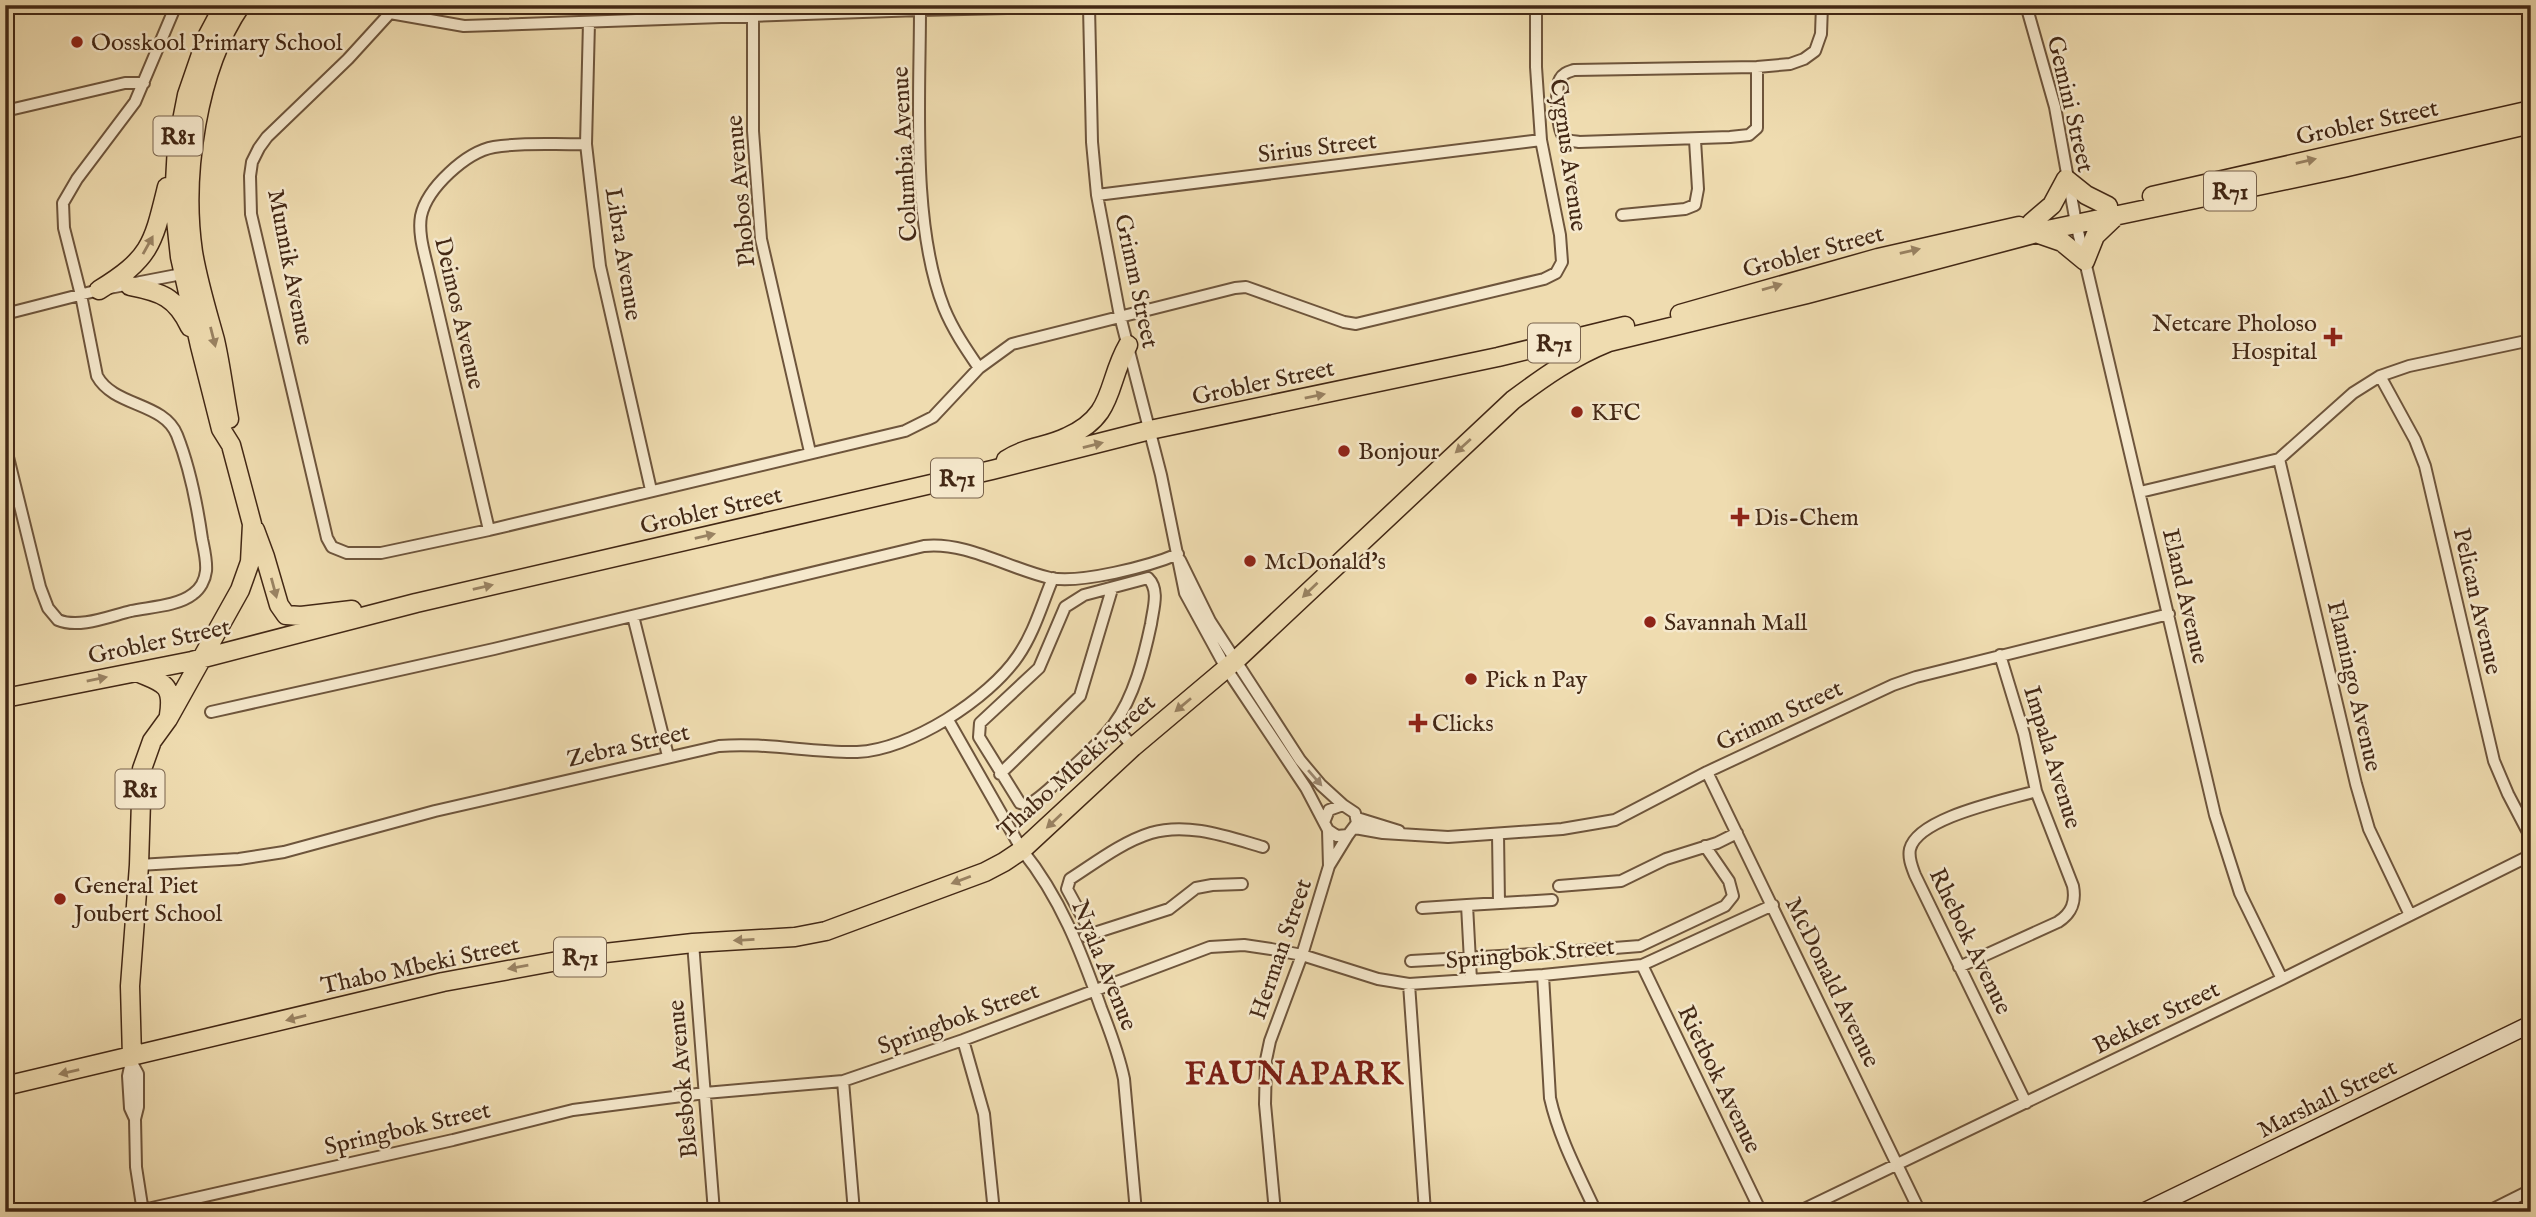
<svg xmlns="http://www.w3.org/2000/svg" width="2536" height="1217" viewBox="0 0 2536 1217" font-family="'IM FELL English',serif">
  <rect width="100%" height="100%" fill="#efdcb0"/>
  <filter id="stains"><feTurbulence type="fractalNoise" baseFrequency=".00286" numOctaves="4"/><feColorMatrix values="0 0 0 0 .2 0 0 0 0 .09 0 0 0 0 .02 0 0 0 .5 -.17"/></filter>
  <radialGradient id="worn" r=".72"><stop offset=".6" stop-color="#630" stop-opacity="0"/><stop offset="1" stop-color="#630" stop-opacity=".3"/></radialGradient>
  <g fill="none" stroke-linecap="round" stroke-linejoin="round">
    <g stroke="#6e553c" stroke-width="14">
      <path id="street" d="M376 5 390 13 464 26 920 10 1142 5
        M753 5V131L761 239 810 452
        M2026 5 2055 107 2076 223 2215 815 2240 893 2282 979
        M1089 7 1092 142 1097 195 1120 316 1161 475 1185 593 1226 668 1306 788 1328 830 1337 836 1348 835 1357 823 1355 813 1343 805 1329 810 1325 820
        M920 10C920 99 911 225 944 308 953 330 966 349 979 368
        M390 13 348 59 267 137 259 148 252 162 250 176 251 214 327 538 332 547 347 553H381L489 530 905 431 933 417 979 368 1012 344 1235 288 1246 287 1344 322 1356 324 1544 279 1556 273 1562 262 1560 235 1541 140 1536 67V5
        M589 22 586 144 600 266 651 490
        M1757 67V128L1749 135 1730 137 1579 142C1573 141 1566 141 1563 136 1557 128 1555 87 1560 79 1563 73 1568 72 1574 70L1757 67 1790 64 1804 59 1815 51 1821 34 1822 5
        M5 111 125 83H144
        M1097 195 1541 140
        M1622 215 1685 209 1695 205 1698 189 1695 140
        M5 314 99 290 187 273
        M2380 376 2415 440 2425 466 2494 761 2508 794 2531 838
        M5 445 40 587 48 608 58 620C79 629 110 616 131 611 150 607 178 606 193 594 200 589 205 580 206 571 207 561 204 549 202 539 197 504 190 468 177 435 164 402 114 407 97 376L81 295 64 228 63 203 77 179 135 102 176 5
        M2279 459 2356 784 2369 829 2410 915
        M2140 492 2279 459 2353 393 2380 376 2409 366 2531 340
        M489 530 428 269C424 252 418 233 421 216 427 188 466 152 494 147 523 142 556 145 586 144
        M1180 560 1210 621 1300 760 1321 785 1343 805
        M1148 578C1160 590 1153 609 1151 624 1144 657 1134 697 1114 724 1100 742 1082 759 1065 774 1054 785 1042 797 1028 805L1020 803 979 737 980 723 1039 668 1065 607 1084 595Z
        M633 616 668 756
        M211 712 494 649 924 546C965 541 1010 569 1050 578 1080 584 1150 566 1178 554
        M948 720 1022 850C1060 897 1081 951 1101 1008 1110 1031 1119 1055 1124 1079L1136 1212
        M1114 724 1133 747
        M1707 772 1920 1212
        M1000 774 1080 696 1112 589
        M1357 818 1399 831
        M1355 828 1383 833 1448 837 1562 829 1615 820 1707 772 1893 685 1916 677 2169 614
        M1328 830 1329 866
        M1498 834 1499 903
        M139 865 239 859 284 852 435 811 719 746C766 742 811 753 857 752 910 750 989 699 1018 656 1034 633 1042 604 1053 578
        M1559 886 1621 881 1666 859 1717 843 1737 833
        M1467 905 1552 900
        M1422 908 1467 905 1471 980
        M1091 933 1067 889 1070 879C1095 863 1122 842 1151 833 1188 822 1228 837 1263 847
        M1085 936 1169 909 1196 888 1212 885 1242 884
        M693 943 714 1212
        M1563 952 1640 946 1725 906 1733 896 1729 881 1705 846
        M1411 961 1553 953
        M1642 965 1761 1212
        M1959 967 2058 922C2072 913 2076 902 2073 886L2036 791 2024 734 2000 655
        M1543 975 1550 1098C1559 1138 1579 1175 1596 1212
        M1409 984 1425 1212
        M963 1040 984 1114 994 1212
        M132 1057 128 1076 130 1108 135 1119
        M132 1063 138 1074V1107L135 1119 136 1167 143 1212
        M843 1081 854 1212
        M2026 1103 1915 875C1912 867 1908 858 1910 849 1918 817 2007 800 2036 791
        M143 1210 453 1140 573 1110 705 1093 843 1081 963 1040 1210 947 1244 945 1271 949 1302 955 1378 979 1409 984 1543 975 1642 965 1773 905
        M1275 1212 1265 1104 1266 1060 1270 1041 1302 955 1329 866 1348 835
        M1798 1212 2282 979 2531 855
        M2487 1212 2531 1190"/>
    </g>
    <g stroke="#432815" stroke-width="19">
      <path id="secondary" d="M2143 1212 2531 1024"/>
    </g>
    <g stroke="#432815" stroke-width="21">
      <path id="primary" d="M2152 196 2531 110
        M2031 223 2052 205 2066 179 2086 195 2108 206
        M2036 233 2062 242 2085 261 2095 236 2117 215
        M130 286C161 292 176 297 190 327
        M99 290C151 258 153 244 167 187
        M1680 314 1878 258 2019 226
        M229 419C224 393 221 366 215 340 207 311 198 282 193 252 182 176 197 69 241 5
        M1006 460C1025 447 1047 447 1067 437 1116 415 1106 383 1128 345
        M255 530 265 557 279 605 286 615 301 616 352 610
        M137 672C162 683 174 683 169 715
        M5 698 192 661 416 603 992 470 1150 430 1498 357 1625 326
        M132 1057 130 986 139 865 142 769 152 741 168 719 240 590 250 562 252 524 231 445 221 429 200 346 180 257 174 201 177 146 187 95 207 37 224 5
        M5 1086 443 982 596 954 693 943 795 937 826 931 985 872 1004 862 1022 850 1133 747 1235 661 1513 400C1545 376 1572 357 1609 342L1807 294 2052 229 2343 168 2531 124"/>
    </g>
    <use href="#street" stroke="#f5e8cc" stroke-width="10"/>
    <use href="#secondary" stroke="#f5e8cc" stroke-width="16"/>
    <use href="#primary" stroke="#efdcb0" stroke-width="18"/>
  </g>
  <defs><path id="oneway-solid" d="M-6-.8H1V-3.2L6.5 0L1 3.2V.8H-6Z" transform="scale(1.75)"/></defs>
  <g fill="#998262">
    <use href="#oneway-solid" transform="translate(2306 161) rotate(-13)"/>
    <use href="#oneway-solid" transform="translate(148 245) rotate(-61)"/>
    <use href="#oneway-solid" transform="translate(1910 251) rotate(-13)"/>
    <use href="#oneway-solid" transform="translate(1772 287) rotate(-16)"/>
    <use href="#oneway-solid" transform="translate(213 337) rotate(76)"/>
    <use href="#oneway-solid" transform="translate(1315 396) rotate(-12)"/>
    <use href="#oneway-solid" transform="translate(1093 445) rotate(-14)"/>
    <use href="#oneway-solid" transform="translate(1463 446) rotate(138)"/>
    <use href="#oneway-solid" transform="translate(705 536) rotate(-13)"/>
    <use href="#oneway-solid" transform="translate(483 587) rotate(-13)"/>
    <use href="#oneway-solid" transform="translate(274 588) rotate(75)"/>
    <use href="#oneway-solid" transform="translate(1310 590) rotate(136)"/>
    <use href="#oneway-solid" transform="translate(97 679) rotate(-11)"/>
    <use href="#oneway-solid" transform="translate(1183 705) rotate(140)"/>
    <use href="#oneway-solid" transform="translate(1054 821) rotate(137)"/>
    <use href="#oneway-solid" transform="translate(961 880) rotate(159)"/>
    <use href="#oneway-solid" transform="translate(744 940) rotate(177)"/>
    <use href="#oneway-solid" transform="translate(518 967) rotate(170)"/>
    <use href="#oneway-solid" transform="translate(296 1018) rotate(166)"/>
    <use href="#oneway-solid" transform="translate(69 1072) rotate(167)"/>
  </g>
  <use fill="#9c8870" href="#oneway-solid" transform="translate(1315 778) rotate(49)"/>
  <g fill="#8f2418" stroke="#f5e8cc" stroke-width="2.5">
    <circle cx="77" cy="42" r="7"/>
    <path d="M2329.5 326.5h7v7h7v7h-7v7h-7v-7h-7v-7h7z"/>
    <circle cx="1577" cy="412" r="7"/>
    <circle cx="1344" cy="451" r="7"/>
    <path d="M1736.5 506.5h7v7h7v7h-7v7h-7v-7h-7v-7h7z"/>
    <circle cx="1250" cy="561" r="7"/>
    <circle cx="1650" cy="622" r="7"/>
    <circle cx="1471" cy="679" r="7"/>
    <path d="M1414.5 712.5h7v7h7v7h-7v7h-7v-7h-7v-7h7z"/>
    <circle cx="60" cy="899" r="7"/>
  </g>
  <g text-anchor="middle" stroke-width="5" stroke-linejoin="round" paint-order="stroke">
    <g fill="#f5e8cc" stroke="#78624c" stroke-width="2">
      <rect x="153.5" y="116.5" width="49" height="39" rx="5"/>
      <rect x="2204" y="171.5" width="52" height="39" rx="5"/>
      <rect x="1528" y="323.5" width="52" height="39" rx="5"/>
      <rect x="931" y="458.5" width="52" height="39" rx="5"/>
      <rect x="115.5" y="769.5" width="49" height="39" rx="5"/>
      <rect x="554" y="937.5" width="52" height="39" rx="5"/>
    </g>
    <g font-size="23" font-weight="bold" fill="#432815">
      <text x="178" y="144">R81</text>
      <text x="2230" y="199">R71</text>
      <text x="1554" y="351">R71</text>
      <text x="957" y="486">R71</text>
      <text x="140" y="797">R81</text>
      <text x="580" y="965">R71</text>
    </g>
    <g font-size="24" fill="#432815" stroke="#f5e8cc" text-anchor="start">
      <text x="91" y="50">Oosskool Primary School</text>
      <text x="2317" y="331" text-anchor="end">Netcare Pholoso<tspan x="2317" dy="28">Hospital</tspan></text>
      <text x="1591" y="420">KFC</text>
      <text x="1358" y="459">Bonjour</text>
      <text x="1754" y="525">Dis-Chem</text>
      <text x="1264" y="569">McDonald's</text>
      <text x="1664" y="630">Savannah Mall</text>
      <text x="1485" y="687">Pick n Pay</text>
      <text x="1432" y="731">Clicks</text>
      <text x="74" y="893">General Piet<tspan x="74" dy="28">Joubert School</tspan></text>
    </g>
    <g font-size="24" fill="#432815" stroke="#f5e8cc">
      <text transform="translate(2071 104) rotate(77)" y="8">Gemini Street</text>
      <text transform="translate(2367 122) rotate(-12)" y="8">Grobler Street</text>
      <text transform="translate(1317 147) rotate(-7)" y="8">Sirius Street</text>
      <text transform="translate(904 154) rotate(-93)" y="8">Columbia Avenue</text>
      <text transform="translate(1569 155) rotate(82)" y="8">Cygnus Avenue</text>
      <text transform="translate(740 191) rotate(-95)" y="8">Phobos Avenue</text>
      <text transform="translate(1813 251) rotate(-15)" y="8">Grobler Street</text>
      <text transform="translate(624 254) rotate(81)" y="8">Libra Avenue</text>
      <text transform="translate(291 267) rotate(79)" y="8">Munnik Avenue</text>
      <text transform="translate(1137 281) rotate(78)" y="8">Grimm Street</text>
      <text transform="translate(460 313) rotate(77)" y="8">Deimos Avenue</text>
      <text transform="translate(1263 382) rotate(-12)" y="8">Grobler Street</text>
      <text transform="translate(711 510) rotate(-13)" y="8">Grobler Street</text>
      <text transform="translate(2186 596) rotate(77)" y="8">Eland Avenue</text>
      <text transform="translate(2478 601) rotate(77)" y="8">Pelican Avenue</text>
      <text transform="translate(159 641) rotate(-12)" y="8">Grobler Street</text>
      <text transform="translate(2355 686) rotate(77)" y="8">Flamingo Avenue</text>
      <text transform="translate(1779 715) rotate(-25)" y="8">Grimm Street</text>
      <text transform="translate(628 745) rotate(-13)" y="8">Zebra Street</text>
      <text transform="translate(2053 757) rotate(73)" y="8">Impala Avenue</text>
      <text transform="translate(1076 766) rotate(-42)" y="8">Thabo Mbeki Street</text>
      <text transform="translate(1971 941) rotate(64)" y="8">Rhebok Avenue</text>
      <text transform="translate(1280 949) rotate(-71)" y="8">Herman Street</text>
      <text transform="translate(1530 953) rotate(-5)" y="8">Springbok Street</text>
      <text transform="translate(420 965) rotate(-12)" y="8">Thabo Mbeki Street</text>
      <text transform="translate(1105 965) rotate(68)" y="8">Nyala Avenue</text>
      <text transform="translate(1833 982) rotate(64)" y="8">McDonald Avenue</text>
      <text transform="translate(2156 1017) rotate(-26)" y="8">Bekker Street</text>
      <text transform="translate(958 1018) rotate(-20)" y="8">Springbok Street</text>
      <text transform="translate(682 1079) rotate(-95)" y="8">Blesbok Avenue</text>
      <text transform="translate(1720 1079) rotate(64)" y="8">Rietbok Avenue</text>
      <text transform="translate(2327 1098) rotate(-26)" y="8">Marshall Street</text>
      <text transform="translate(407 1128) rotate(-13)" y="8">Springbok Street</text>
    </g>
    <g font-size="32" font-weight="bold" letter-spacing="2" fill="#7a1f14" stroke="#f5e8cc">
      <text x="1295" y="1084">FAUNAPARK</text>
    </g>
  </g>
  <rect width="2536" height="1217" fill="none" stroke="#efdcb0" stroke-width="28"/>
  <rect x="7" y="7" width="2522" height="1203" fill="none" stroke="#432815" stroke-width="3.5"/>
  <rect x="14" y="14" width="2508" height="1189" fill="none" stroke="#432815" stroke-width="2"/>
  <rect width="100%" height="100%" filter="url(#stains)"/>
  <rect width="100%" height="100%" fill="url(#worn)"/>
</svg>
